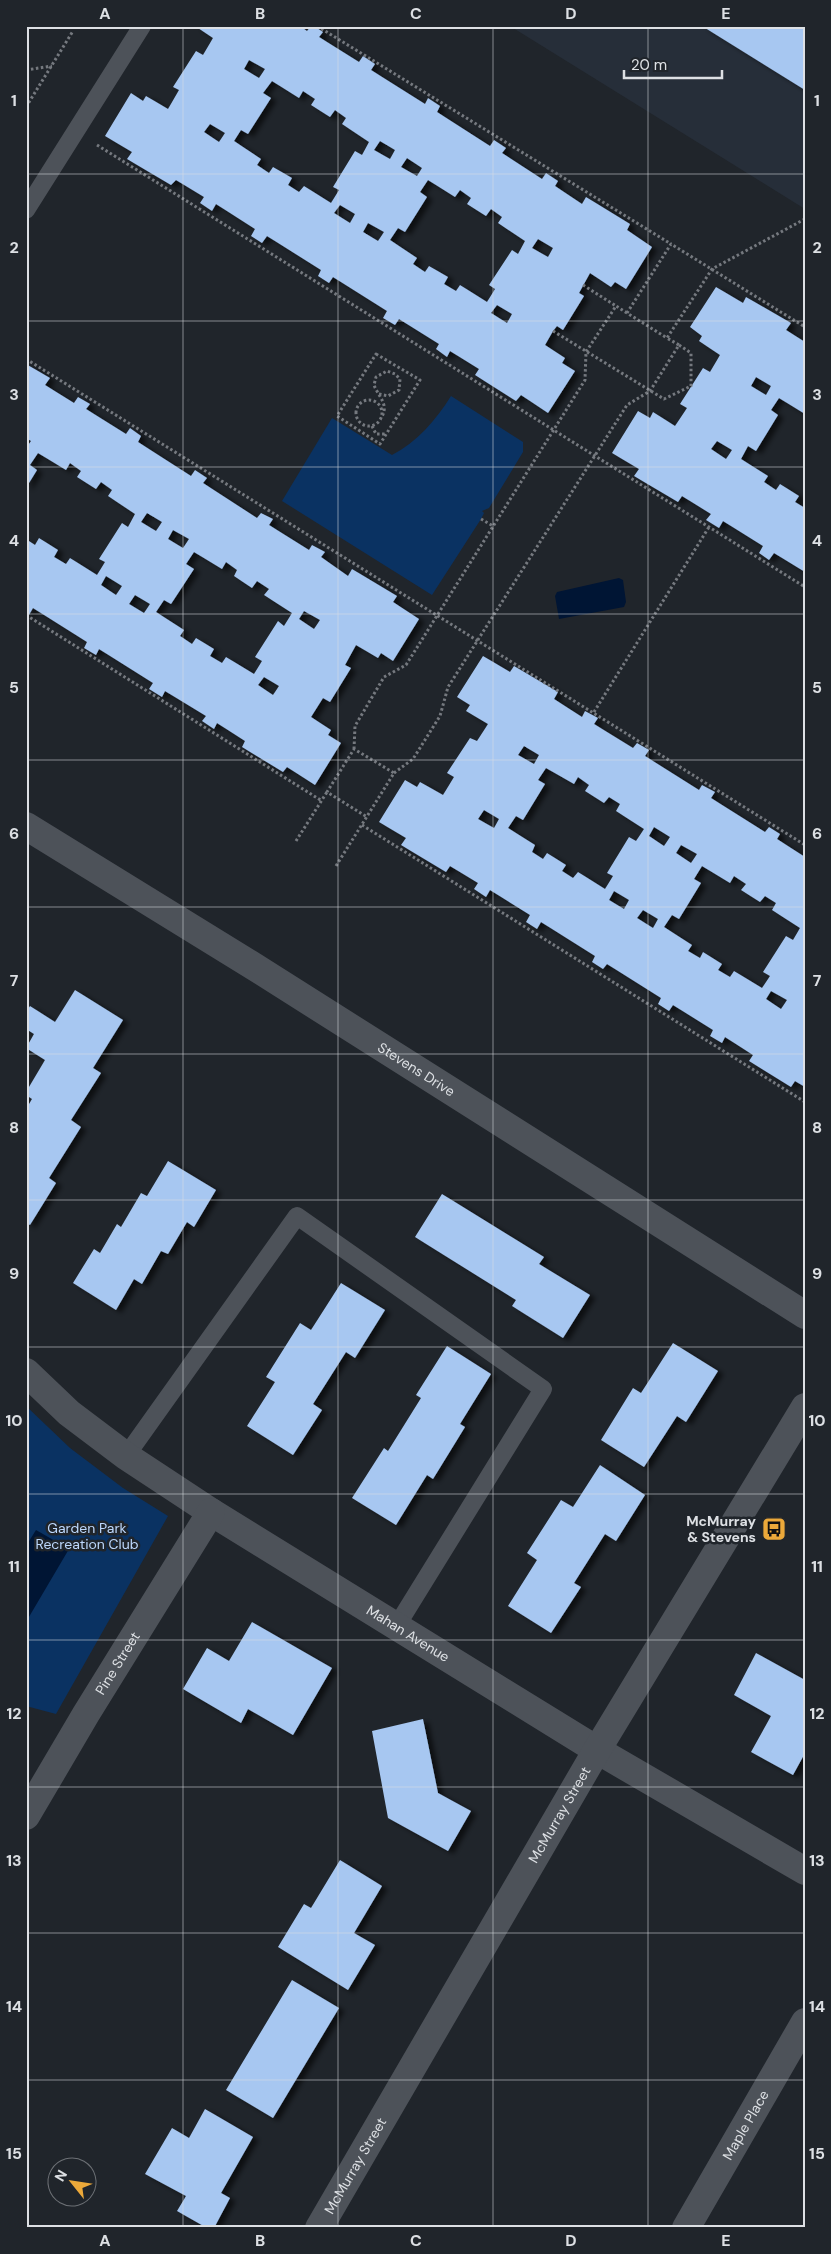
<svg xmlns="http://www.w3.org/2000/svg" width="831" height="2254" viewBox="0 0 831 2254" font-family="'DM Sans',sans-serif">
  <defs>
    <filter id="shadow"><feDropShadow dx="5.5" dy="3" stdDeviation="2.5" flood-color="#0009"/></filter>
  </defs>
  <rect width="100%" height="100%" fill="#20252b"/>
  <path fill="#262e39" d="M510 26H805V209Z"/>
  <path fill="#0a3262" d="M451 396 523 442V452L489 508 482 511 484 513 481 519 432 595 282 501 332 418 392 455C417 442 436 420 451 396Z
    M26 1406 70 1448 123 1488 168 1516 56 1714 26 1706Z"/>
  <path fill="#001534" d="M619 578 623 580 626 602 624 607 559 619 555 596 557 592Z
    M36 1530 69 1549 26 1622V1546Z"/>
  <path fill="#a7c7f1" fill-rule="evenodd" filter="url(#shadow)" d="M195 26H300L307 31 311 26H314L323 32 319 37 359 62 363 56 375 64 371 70 425 104 428 98 440 106 437 112 490 146 494 140 506 148 502 153 542 179 546 173 558 181 555 186 582 204 586 197 630 224 627 230 652 247 626 289 615 282 611 287 590 273 579 293 584 296 563 330 557 326 553 331 545 345 565 358 562 363 575 371 548 413 521 395 516 401 475 375 479 369 450 351 447 357 436 349 439 344 399 319 395 325 383 318 387 311 333 277 329 283 318 276 321 270 267 236 262 243 251 236 255 229 216 204 212 211 200 203 204 197 176 180 171 185 127 159 132 152 105 136 131 93 143 101 146 96 168 109 179 90 173 87 196 51 203 55 213 38ZM249 60 265 69 259 78 244 69ZM272 81 299 98 303 91 315 99 311 105 330 117 335 110 346 118 342 124 369 142 362 155 355 151 333 187 339 190 331 203 304 186 299 192 288 185 292 178 273 167 269 173 257 165 261 159 234 141 241 130 248 134 271 98 263 93ZM210 124 225 133 219 142 204 132ZM380 141 395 150 390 159 374 150ZM407 158 422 168 417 176 401 167ZM428 180 455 197 460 190 471 198 467 204 486 216 491 209 502 217 498 223 525 241 518 254 512 250 489 285 495 289 487 302 460 285 456 291 444 284 448 277 429 266 425 272 413 264 417 258 390 240 398 228 405 232 427 197 420 192ZM340 205 355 214 350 223 334 213ZM368 223 384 232 378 241 363 232ZM538 239 553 248 548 257 532 248ZM497 305 512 314 507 323 491 313Z
    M702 26H805V90Z
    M716 287 743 303 746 297 791 323 786 330 805 342V414L779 398 771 410 778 415 756 451 748 446 741 459 768 476 764 482 776 490 780 484 799 496 795 502 805 508V572L774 553 769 560 759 553 763 546 723 521 719 528 706 520 711 514 682 496 678 502 634 476 639 469 612 453 638 411 650 418 653 412 675 426 687 408 680 404 703 368 710 372 720 355 699 341 702 336 690 327ZM756 377 771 386 766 395 751 386ZM717 441 732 450 726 459 711 449Z
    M26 364 50 378 45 385 74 403 78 397 90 404 86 409 126 434 130 428 141 436 138 442 191 476 195 470 207 478 203 483 257 518 261 513 273 519 269 525 309 550 312 545 325 552 321 557 348 576 352 569 397 596 393 602 419 619 393 661 381 653 378 658 356 645 345 665 351 668 330 702 323 698 311 717 331 730 328 735 341 743 315 785 287 767 283 772 242 747 245 741 217 723 214 729 202 721 206 716 165 691 162 697 149 689 153 683 99 649 96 655 84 648 87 642 33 608 29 615 26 613V539L35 545 39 538 58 550 54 557 66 564 70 558 97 575 105 562 99 559 122 523 128 527 135 514 108 496 112 490 101 482 96 489 77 477 81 471 70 463 66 470 38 453 30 465 37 470 26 488V448L31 441 26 438ZM147 513 162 522 156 531 141 522ZM173 530 189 539 183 548 168 539ZM194 552 222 569 226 562 237 570 234 576 252 588 257 581 269 589 264 595 292 613 284 626 278 621 255 657 262 661 254 674 226 657 222 663 210 656 214 649 196 638 192 644 180 636 184 630 156 612 164 600 171 604 194 569 186 564ZM106 576 122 586 116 595 101 585ZM135 595 150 604 144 613 129 604ZM304 611 320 620 314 629 299 619ZM264 677 279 686 273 695 258 685Z
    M483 656 510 672 514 666 558 692 554 699 582 717 585 711 598 718 594 724 633 748 637 743 649 750 645 756 699 790 702 785 715 792 711 798 765 832 769 827 780 834 777 839 805 857V1087L795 1081 791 1087 749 1061 753 1055 725 1037 722 1043 710 1036 713 1030 673 1005 669 1011 658 1004 661 998 607 964 603 969 592 962 595 956 541 922 537 929 526 922 530 915 490 890 486 897 474 889 478 883 450 866 446 872 401 845 406 838 379 822 405 780 417 787 420 782 443 795 454 777 447 773 470 738 477 741 488 724 466 711 470 705 457 697ZM524 746 539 755 534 764 518 755ZM546 768 574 784 578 777 589 785 585 791 604 803 609 797 620 804 616 811 644 829 636 841 629 837 607 873 613 876 605 889 578 872 573 878 562 871 566 865 547 853 543 859 532 852 535 845 508 828 516 816 523 820 545 784 538 780ZM484 810 499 819 494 828 478 819ZM654 827 670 837 664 846 649 836ZM681 845 697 854 691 863 676 853ZM702 866 730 883 734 876 746 884 741 890 760 902 765 896 776 903 772 910 800 928 793 940 786 936 763 972 770 976 762 988 734 971 730 977 718 970 722 964 703 952 700 958 688 951 692 945 664 927 672 915 679 919 701 883 694 879ZM614 891 629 900 624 909 609 900ZM643 910 658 919 653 928 637 918ZM771 991 787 1000 781 1009 766 999Z
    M75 990 123 1020 93 1068 101 1073 71 1120 81 1127 49 1178 56 1183 30 1225 26 1223V1109L32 1099 26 1095V1092L45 1060 26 1048 34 1034 26 1029V1012L30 1006 55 1022Z
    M168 1161 216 1190 194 1227 187 1222 168 1254 161 1251 142 1284 134 1279 116 1310 73 1283 94 1249 100 1253 117 1224 121 1227 141 1193 147 1196Z
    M442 1194 544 1257 539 1264 590 1295 563 1338 512 1306 516 1300 415 1237Z
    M341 1283 385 1310 355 1358 346 1352 313 1404 322 1410 293 1455 247 1426 275 1382 266 1377 300 1323 311 1330Z
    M673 1343 718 1371 686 1422 677 1416 644 1467 601 1440 633 1388 641 1393Z
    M447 1346 491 1374 460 1424 465 1427 433 1479 427 1475 396 1525 352 1498 384 1448 388 1451 421 1398 416 1395Z
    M600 1465 645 1495 616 1541 605 1534 574 1583 581 1587 551 1633 508 1606 537 1560 527 1553 561 1500 573 1507Z
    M252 1622 332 1668 293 1735 248 1709 241 1723 183 1689 207 1648 229 1661Z
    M756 1653 805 1680V1753L793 1775 751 1752 771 1716 734 1695Z
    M423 1719 438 1793 471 1811 448 1851 388 1818 372 1731Z
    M340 1860 382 1886 354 1933 375 1945 348 1990 278 1947 304 1904 311 1908Z
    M292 1980 339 2008 273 2118 226 2090Z
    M205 2109 253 2137 221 2193 230 2198 214 2228H207L177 2211 186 2196 145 2174 172 2128 189 2138Z"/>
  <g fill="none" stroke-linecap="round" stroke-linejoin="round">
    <path stroke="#75797f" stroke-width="3" stroke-dasharray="2.5 2.5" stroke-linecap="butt" d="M317 26 671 244
      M26 70 52 66
      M26 107 73 31
      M97 145 805 587
      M805 219 712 269 667 338 627 313 671 244 805 327
      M583 285 616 306
      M553 331 664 399 691 386V353L679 345
      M376 354 420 380 380 444 337 416Z
      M26 359 805 845
      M379 394 388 396 399 390 400 379 395 374 387 371 376 377 374 385C378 396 390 405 381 418
      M356 413a13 13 0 1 1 26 0a13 13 0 1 1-26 0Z
      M372 426 376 434H385
      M481 519 493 526
      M26 615 322 801
      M594 712 709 527
      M354 749 355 726 384 677 406 665 585 380 586 352 616 306 627 313
      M394 773 413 759 440 716 448 687 627 405 650 391 679 345 667 338
      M362 825 805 1102
      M296 841 327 792
      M336 866 394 773 354 749 327 792 367 817"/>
    <path stroke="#4d5259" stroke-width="18" d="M26 210 142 26
      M126 1456 297 1216 543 1389 396 1627"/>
    <g stroke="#4d5259" stroke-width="28">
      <path id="s1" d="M26 1372 69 1413 126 1456 211 1512 597 1750 805 1871"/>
      <path id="s2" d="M26 1816 86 1714 211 1512"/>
      <path id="s3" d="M686 2228 805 2022"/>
    </g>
    <g stroke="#4d5259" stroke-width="28">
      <path id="s4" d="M26 826 250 964 805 1315"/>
      <path id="s5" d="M319 2228 597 1750 805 1407"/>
    </g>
  </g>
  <path fill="none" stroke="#dde0e4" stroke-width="1" stroke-opacity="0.55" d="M183 26V2228M338 26V2228M493 26V2228M648 26V2228M26 174H805M26 321H805M26 467H805M26 614H805M26 760H805M26 907H805M26 1054H805M26 1200H805M26 1347H805M26 1494H805M26 1640H805M26 1787H805M26 1933H805M26 2080H805"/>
  <defs>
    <g id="bus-square" transform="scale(1.25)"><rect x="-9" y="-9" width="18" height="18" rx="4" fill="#eca93a" stroke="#20252b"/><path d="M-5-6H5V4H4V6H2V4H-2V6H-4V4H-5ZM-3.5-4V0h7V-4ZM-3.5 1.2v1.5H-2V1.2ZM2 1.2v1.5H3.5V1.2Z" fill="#111"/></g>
  </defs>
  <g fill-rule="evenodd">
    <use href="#bus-square" x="774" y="1529"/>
  </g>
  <g text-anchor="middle" stroke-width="5" stroke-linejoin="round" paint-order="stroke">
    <g font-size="14" fill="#dde0e4" stroke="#20252b">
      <text dy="5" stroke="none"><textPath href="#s4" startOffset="460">Stevens Drive</textPath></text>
      <text dy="5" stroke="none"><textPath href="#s1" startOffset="464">Mahan Avenue</textPath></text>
      <text dy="5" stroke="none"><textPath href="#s2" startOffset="178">Pine Street</textPath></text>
      <text dy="5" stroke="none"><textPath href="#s5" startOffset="478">McMurray Street</textPath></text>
      <text dy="5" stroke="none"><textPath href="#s3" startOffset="119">Maple Place</textPath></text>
      <text dy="5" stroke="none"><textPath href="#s5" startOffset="72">McMurray Street</textPath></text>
    </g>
    <g font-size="14" font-weight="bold" fill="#dde0e4" stroke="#20252b" text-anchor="end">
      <text x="756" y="1526">McMurray<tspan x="756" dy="16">&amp; Stevens</tspan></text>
    </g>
    <g font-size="14" fill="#bdd8fc" stroke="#20252b">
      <text x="87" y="1533">Garden Park<tspan x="87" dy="16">Recreation Club</tspan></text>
    </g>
  </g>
  <rect width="831" height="2254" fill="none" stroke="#20252b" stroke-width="55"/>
  <g transform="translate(72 2182) rotate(300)"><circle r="24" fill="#20252b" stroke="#6c7075"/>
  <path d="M0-4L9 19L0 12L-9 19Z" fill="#eca93a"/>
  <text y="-8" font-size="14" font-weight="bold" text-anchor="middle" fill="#dde0e4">N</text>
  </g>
  <path d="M624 70v8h98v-8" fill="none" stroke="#dde0e4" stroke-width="2.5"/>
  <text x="631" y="70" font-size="15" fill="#dde0e4" stroke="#20252b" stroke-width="4" paint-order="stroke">20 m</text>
  <rect x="28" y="28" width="776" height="2198" fill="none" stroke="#dde0e4" stroke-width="2"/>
  <g font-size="16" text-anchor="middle" font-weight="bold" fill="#dde0e4">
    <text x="105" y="19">A</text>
    <text x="260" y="19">B</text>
    <text x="416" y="19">C</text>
    <text x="571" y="19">D</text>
    <text x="726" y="19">E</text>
    <text x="14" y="106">1</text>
    <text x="817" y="106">1</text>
    <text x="14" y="253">2</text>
    <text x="817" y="253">2</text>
    <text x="14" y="400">3</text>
    <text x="817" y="400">3</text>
    <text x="14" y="546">4</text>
    <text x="817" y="546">4</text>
    <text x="14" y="693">5</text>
    <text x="817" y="693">5</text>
    <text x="14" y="839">6</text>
    <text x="817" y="839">6</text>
    <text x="14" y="986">7</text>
    <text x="817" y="986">7</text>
    <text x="14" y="1133">8</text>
    <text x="817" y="1133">8</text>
    <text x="14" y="1279">9</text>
    <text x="817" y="1279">9</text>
    <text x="14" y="1426">10</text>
    <text x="817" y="1426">10</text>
    <text x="14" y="1572">11</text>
    <text x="817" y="1572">11</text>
    <text x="14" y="1719">12</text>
    <text x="817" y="1719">12</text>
    <text x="14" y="1866">13</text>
    <text x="817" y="1866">13</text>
    <text x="14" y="2012">14</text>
    <text x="817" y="2012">14</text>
    <text x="14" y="2159">15</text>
    <text x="817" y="2159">15</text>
    <text x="105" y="2246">A</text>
    <text x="260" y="2246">B</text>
    <text x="416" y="2246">C</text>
    <text x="571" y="2246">D</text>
    <text x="726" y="2246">E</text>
  </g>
</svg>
